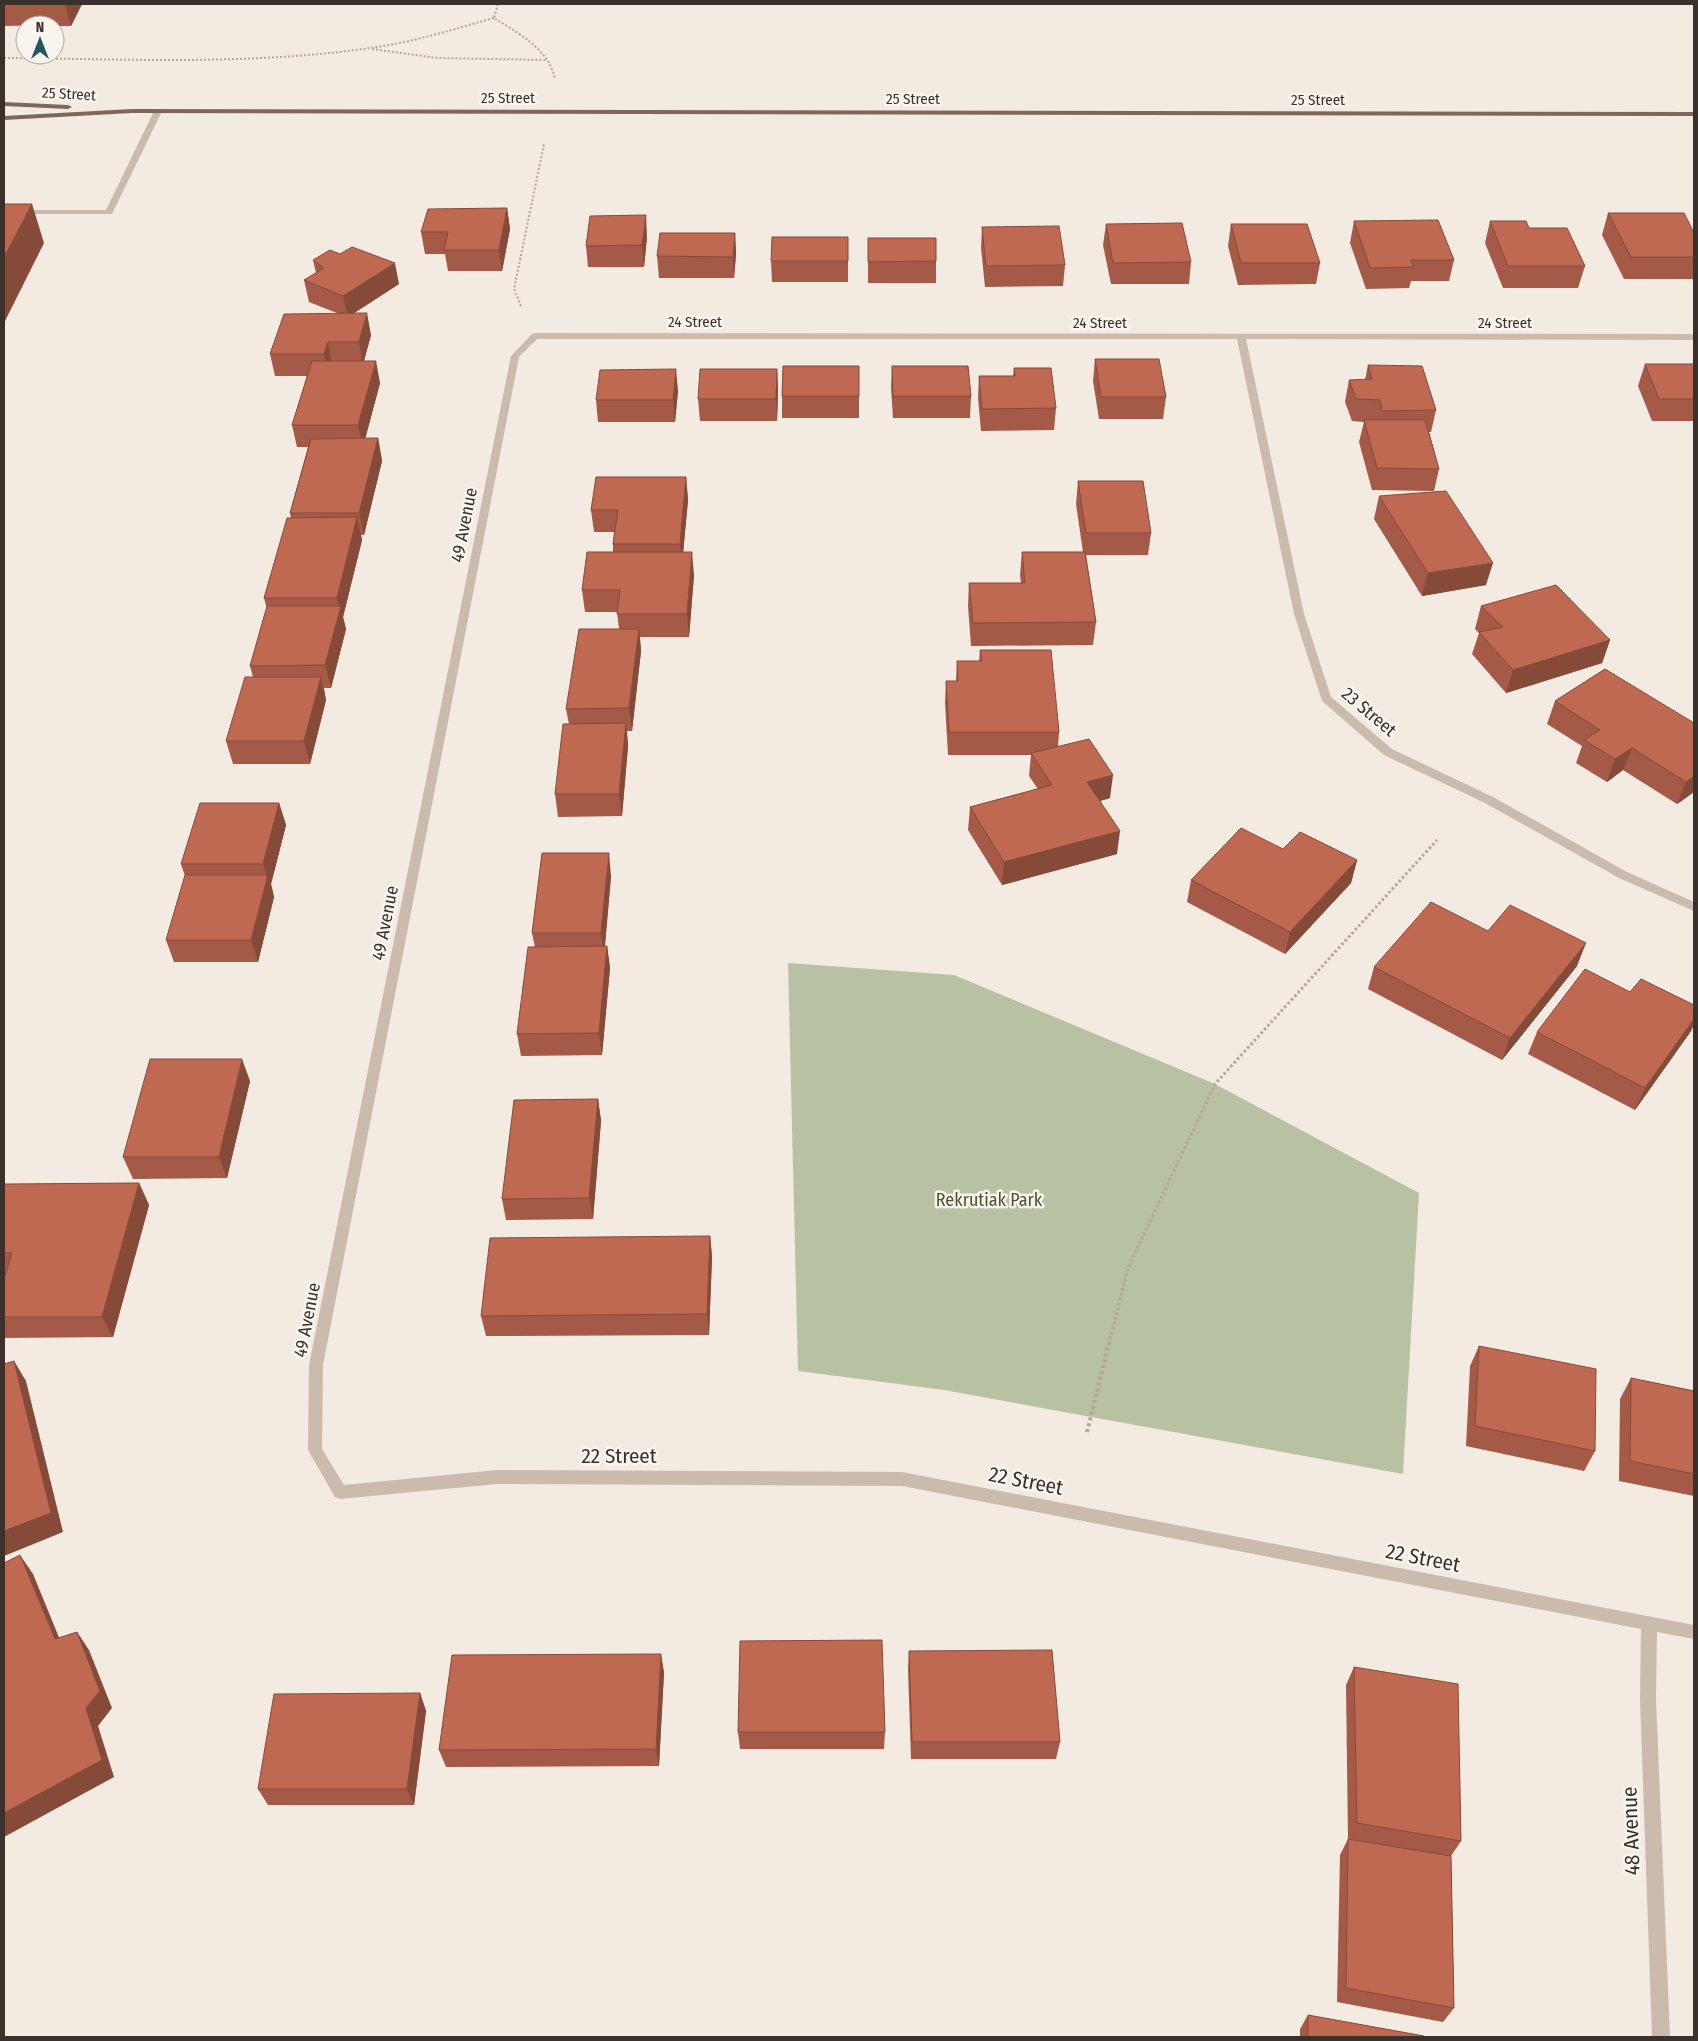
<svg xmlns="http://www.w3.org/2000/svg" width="1698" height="2041" viewBox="0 0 1698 2041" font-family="'Fira Sans Condensed',sans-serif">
  <rect width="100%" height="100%" fill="#f3eae2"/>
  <path fill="#b8c2a2" d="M788 963 954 975 1215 1084 1419 1193 1403 1474 944 1390 798 1371Z"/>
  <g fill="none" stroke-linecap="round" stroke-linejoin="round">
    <path stroke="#b7a498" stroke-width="2" stroke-dasharray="2 2" stroke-linecap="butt" d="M498 4 494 18C518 33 549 49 555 79
      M372 49 437 58 547 60
      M4 58C130 59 259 66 383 46 421 40 457 28 494 18
      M521 306 514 289 544 144"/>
    <path stroke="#b7a498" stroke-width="3" stroke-dasharray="2.5 2.5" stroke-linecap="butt" d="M1109 1344 1128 1268 1215 1084 1437 840"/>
    <path stroke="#b7a498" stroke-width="4" stroke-dasharray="3 3" stroke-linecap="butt" d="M1087 1432 1109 1343"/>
    <path fill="#cbbaae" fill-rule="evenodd" d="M155 109 162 111 112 214H4V210H106Z
      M535 333 1694 334V340L1246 339 1304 614 1331 697 1392 749 1493 797 1627 872 1694 902V911L1619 878 1485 803 1384 755 1322 701 1294 614 1237 339H537L519 357 323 1365 322 1449 344 1485 497 1470 902 1472 1694 1625V1639L1657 1632 1656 1699 1670 2037H1652L1640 1699 1641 1629 902 1486 497 1484 340 1499 335 1497 308 1450 309 1365 511 356 532 334Z"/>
    <path fill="#7b675e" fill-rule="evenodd" d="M4 102 68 105 72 107 68 109 4 106Z
      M132 109 1694 112V116L132 113 4 120V116Z"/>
  </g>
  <path fill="#a55a47" d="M4 4H82L71 26H55V25L4 26Z
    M507 208 510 229 502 271H448L445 254H425L421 232Z
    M1608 213 1694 233V279H1624L1602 235Z
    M1354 221 1454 260 1449 281H1411L1409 288 1366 289 1350 243Z
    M1490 221 1585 266 1578 288H1503L1485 243Z
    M1106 224 1191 262 1189 284H1111L1103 245Z
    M1231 224 1320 263 1316 284 1238 285 1228 246Z
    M982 227 1065 265 1063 286 985 287 981 248Z
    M735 233 736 254 734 278H659L657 256Z
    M647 237 644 267H588L586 246Z
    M848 237V282H772L771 261Z
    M868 238 936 261V283H868Z
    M313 260 399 284 354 313 371 335 364 361 380 383 365 439 378 438 382 461 364 535H361L362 540 343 617 346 629 331 688H324L326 700 310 764H233L226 741 253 677 250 666 267 609 264 598 291 518 290 513 308 447H297L292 425 307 376H275L270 354 337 313 309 302 304 280 316 273Z
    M1095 359 1166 397 1163 419H1099L1093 381Z
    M1645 364H1694V421H1652L1638 386Z
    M1368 365 1436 410 1431 432H1429L1439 469 1434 491 1372 490 1359 442 1364 422 1352 421 1345 402 1349 380H1365Z
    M859 366V418H782V396Z
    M892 366 971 396 970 418H893L891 388Z
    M1014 368 1056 408 1054 430 981 431 978 398 979 376H1013Z
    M777 369 778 391 777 421H700L698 399Z
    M678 391 675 422H598L596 400Z
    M686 477 688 500 683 552 694 575 689 637H640L641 651 632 731H627L628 746 622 816 558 817 555 794 569 724 566 709 619 629 617 612H585L582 590 613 552V544L614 532H594L591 510Z
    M1078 481 1151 533 1148 555H1086L1096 622 1093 645 971 646 968 606 969 583H1021L1020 575 1022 552H1083L1076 504Z
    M1379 496 1486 585 1422 596 1374 519Z
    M1481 606 1610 640 1602 663 1506 693 1472 654 1479 633 1475 629Z
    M980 650 1059 732 1058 747 1110 798 1100 801 1117 854 1002 885 968 830 970 807 1038 789 1029 776 1031 755H948L945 703 946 681H956L957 661H979Z
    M1605 669 1694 792 1677 804 1623 770 1607 782 1576 763 1582 746 1547 724 1555 701Z
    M279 803 286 825 271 884 274 897 258 962H174L166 940 185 876 181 864Z
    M1283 849 1357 860 1351 883 1285 954 1187 902 1191 880Z
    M611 876 605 946H607L610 968 602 1055 521 1056 517 1034 535 947 532 933Z
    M1488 931 1577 966 1502 1060 1368 989 1374 967Z
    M1630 992 1694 1005V1024L1691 1031 1635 1110 1528 1054 1537 1032Z
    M250 1081 227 1178 133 1179 123 1157Z
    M598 1099 601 1121 593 1219 506 1220 502 1199Z
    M139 1183 149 1205 113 1337 4 1338V1279L5 1274H4V1187Z
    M710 1236 712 1257 709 1335 486 1336 481 1316Z
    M1479 1346 1595 1451 1584 1471 1466 1446 1470 1366Z
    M1631 1378 1694 1391V1496L1619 1481 1620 1399Z
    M909 1651 1060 1742 1056 1759H911L908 1669Z
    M1354 1667 1461 1841 1451 1856 1454 2008 1443 2022 1337 2002 1340 1855 1348 1839 1396 1847 1348 1839 1346 1685Z
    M664 1672 659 1766 446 1767 439 1750Z
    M420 1693 426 1711 414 1805H268L258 1789Z
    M738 1732H885L884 1749H740Z
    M1308 2015 1424 2037H1300V2029Z"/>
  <path fill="#864a39" d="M65 4H82L71 26Z
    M32 204 44 243 4 323V257Z
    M507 208 510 229 502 271 499 250Z
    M646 215 647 237 644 267 642 245Z
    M735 233 736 254 734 278 733 257Z
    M395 263 399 284 348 317 343 296Z
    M367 313 371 335 363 364 359 342Z
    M328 342 332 364 328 376 324 354Z
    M376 361 380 383 363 447 358 425Z
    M676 369 678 391 675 422 673 400Z
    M777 369 778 391 777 421 776 399Z
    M378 438 382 461 364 535 359 513Z
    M686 477 688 500 682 566 680 544Z
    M357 517 362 540 343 617 346 629 331 688 325 665 340 610 337 598Z
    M692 552 694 575 689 637 687 614Z
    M1493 563 1486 585 1422 596 1428 573Z
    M639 629 641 651 632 731 629 708Z
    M1610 640 1602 663 1506 693 1513 670Z
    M321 677 326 700 310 764 304 741Z
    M626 723 628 746 622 816 619 794Z
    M1632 748 1623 770 1607 782 1615 759Z
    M1113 775 1110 798 1085 805 1087 782Z
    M1694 776V792L1677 804 1686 782Z
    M279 803 286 825 271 884 274 897 258 962 251 940 267 877 263 864Z
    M1120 831 1117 854 1002 885 1004 862Z
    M609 853 611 876 604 955 601 933Z
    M1357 860 1351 883 1285 954 1290 932Z
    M1586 943 1577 966 1502 1060 1510 1038Z
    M607 946 610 968 602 1055 599 1033Z
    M1694 1019V1024L1691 1031 1635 1110 1645 1088Z
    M242 1059 250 1081 227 1178 219 1157Z
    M598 1099 601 1121 593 1219 589 1198Z
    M139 1183 149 1205 113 1337 102 1317Z
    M710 1236 712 1257 709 1335 707 1314Z
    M14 1361 26 1381 63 1532 4 1556V1531Z
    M20 1555 33 1574 67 1657 55 1639Z
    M77 1632 89 1650 112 1708 98 1726 114 1777 4 1837V1813L86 1708Z
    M661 1654 664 1672 659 1766 656 1749Z
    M420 1693 426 1711 414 1805 407 1789Z"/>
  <path fill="#c06952" stroke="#864a39" d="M4 204H32L4 257Z
    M507 208 499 250H444L448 232H421L428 209Z
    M1608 213H1684L1694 233V257H1631Z
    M646 215 642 245 586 246 590 216Z
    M1438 220 1454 260H1411L1414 267 1370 268 1354 221Z
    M1490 221H1526L1529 228H1567L1585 266H1508Z
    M1182 223 1191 262 1113 263 1106 224Z
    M1231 224H1307L1320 263H1241Z
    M1059 226 1065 265 986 266 982 227Z
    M660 233H735L733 257 657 256Z
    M772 237H848V261H771Z
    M868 238H936V261L868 262Z
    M352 247 395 263 343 296 304 280 324 268 313 260 330 250 340 254Z
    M367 313 359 342H328L324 354H270L284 314Z
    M1095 359H1159L1166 397H1101Z
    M312 361H376L358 425H292Z
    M1645 364H1694V399H1659Z
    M1368 365 1422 366 1436 410 1382 411 1380 400 1356 399 1349 380 1372 379Z
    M783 366H859V396H782Z
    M892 366H968L971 396H893Z
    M1014 368H1051L1056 408 982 409 979 376H1015Z
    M676 369 673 400H596L600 370Z
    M700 369H777L776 399H698Z
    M1364 420H1425L1439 469 1377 468Z
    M378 438 359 513H290L311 439Z
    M596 477H686L680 544H613L618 510H591Z
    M1078 481H1143L1151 533H1086Z
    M1446 491 1493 563 1428 573 1379 496Z
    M357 517 337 598H264L287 518Z
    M587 552H692L687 614H617L620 590H582Z
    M1022 552H1085L1096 622 973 623 969 583H1025Z
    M1556 585 1610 640 1513 670 1479 632 1503 627 1481 606Z
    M267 606H341L325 665 250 666Z
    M579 629H639L629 708 566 709Z
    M980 650H1051L1059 732H949L946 681H958L957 661H982Z
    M1605 669 1694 723V776L1686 782 1632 748 1615 759 1584 740 1600 730 1555 701Z
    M245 677H321L304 741H226Z
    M626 723 619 794H555L563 724Z
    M1089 739 1113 775 1087 782 1120 831 1004 862 970 807 1052 785 1031 753Z
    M200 803H279L263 864H181Z
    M1241 828 1283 849 1300 832 1357 860 1290 932 1191 880Z
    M542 853H609L601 933H532Z
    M185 875H268L251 940H166Z
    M1431 902 1488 931 1510 905 1586 943 1510 1038 1374 967Z
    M607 946 599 1033 517 1034 528 947Z
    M1585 969 1630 992 1641 979 1694 1005V1019L1645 1088 1537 1032Z
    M150 1059H242L219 1157H123Z
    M598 1099 589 1198 502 1199 514 1100Z
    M139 1183 102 1317H4V1279L12 1253H4V1187L5 1184Z
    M710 1236 707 1314 481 1316 490 1238Z
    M1479 1346 1596 1369 1595 1451 1475 1426Z
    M14 1361 51 1513 4 1531V1364Z
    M1631 1378 1694 1391V1474L1630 1461Z
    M20 1555 55 1639 77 1632 100 1691 86 1708 102 1760 4 1813V1563Z
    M882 1640 885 1732H738L740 1641Z
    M1052 1650 1060 1742H912L909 1651Z
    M661 1654 656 1749 439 1750 452 1655Z
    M1354 1667 1458 1684 1461 1841 1357 1823Z
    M420 1693 407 1789H258L274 1694Z
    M1348 1839 1451 1856 1454 2008 1346 1988Z
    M1308 2015 1424 2036V2037H1308Z"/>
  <g text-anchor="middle" stroke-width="5" stroke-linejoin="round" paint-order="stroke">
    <g font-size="15" fill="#3a302c" stroke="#faf4ef">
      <text transform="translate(69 94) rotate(3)" y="5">25 Street</text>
      <text x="508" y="103">25 Street</text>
      <text x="913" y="104">25 Street</text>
      <text x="1318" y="105">25 Street</text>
      <text x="695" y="327">24 Street</text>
      <text x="1100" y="328">24 Street</text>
      <text x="1505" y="328">24 Street</text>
    </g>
    <g font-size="18" fill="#3a302c" stroke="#faf4ef">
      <text transform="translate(464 525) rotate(-79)" y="6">49 Avenue</text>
      <text transform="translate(1369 712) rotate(40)" y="6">23 Street</text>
      <text transform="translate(385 923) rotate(-79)" y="6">49 Avenue</text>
      <text transform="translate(307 1320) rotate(-79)" y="6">49 Avenue</text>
    </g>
    <g font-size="18" fill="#4a5731" stroke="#faf4ef">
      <text x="989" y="1206">Rekrutiak Park</text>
    </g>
    <g font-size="21" fill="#3a302c" stroke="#faf4ef">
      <text x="619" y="1463">22 Street</text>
      <text transform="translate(1026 1481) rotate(11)" y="7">22 Street</text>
      <text transform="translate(1423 1558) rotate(11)" y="7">22 Street</text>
      <text transform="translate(1631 1831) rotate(-92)" y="7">48 Avenue</text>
    </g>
  </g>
  <rect width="1698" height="2041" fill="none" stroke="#3a302c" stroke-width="10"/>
  <g transform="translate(40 40)"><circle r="24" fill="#faf4ef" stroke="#ada6a1"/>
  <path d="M0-4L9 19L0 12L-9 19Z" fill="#23585a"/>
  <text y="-8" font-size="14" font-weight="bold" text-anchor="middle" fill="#3a302c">N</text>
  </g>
</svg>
